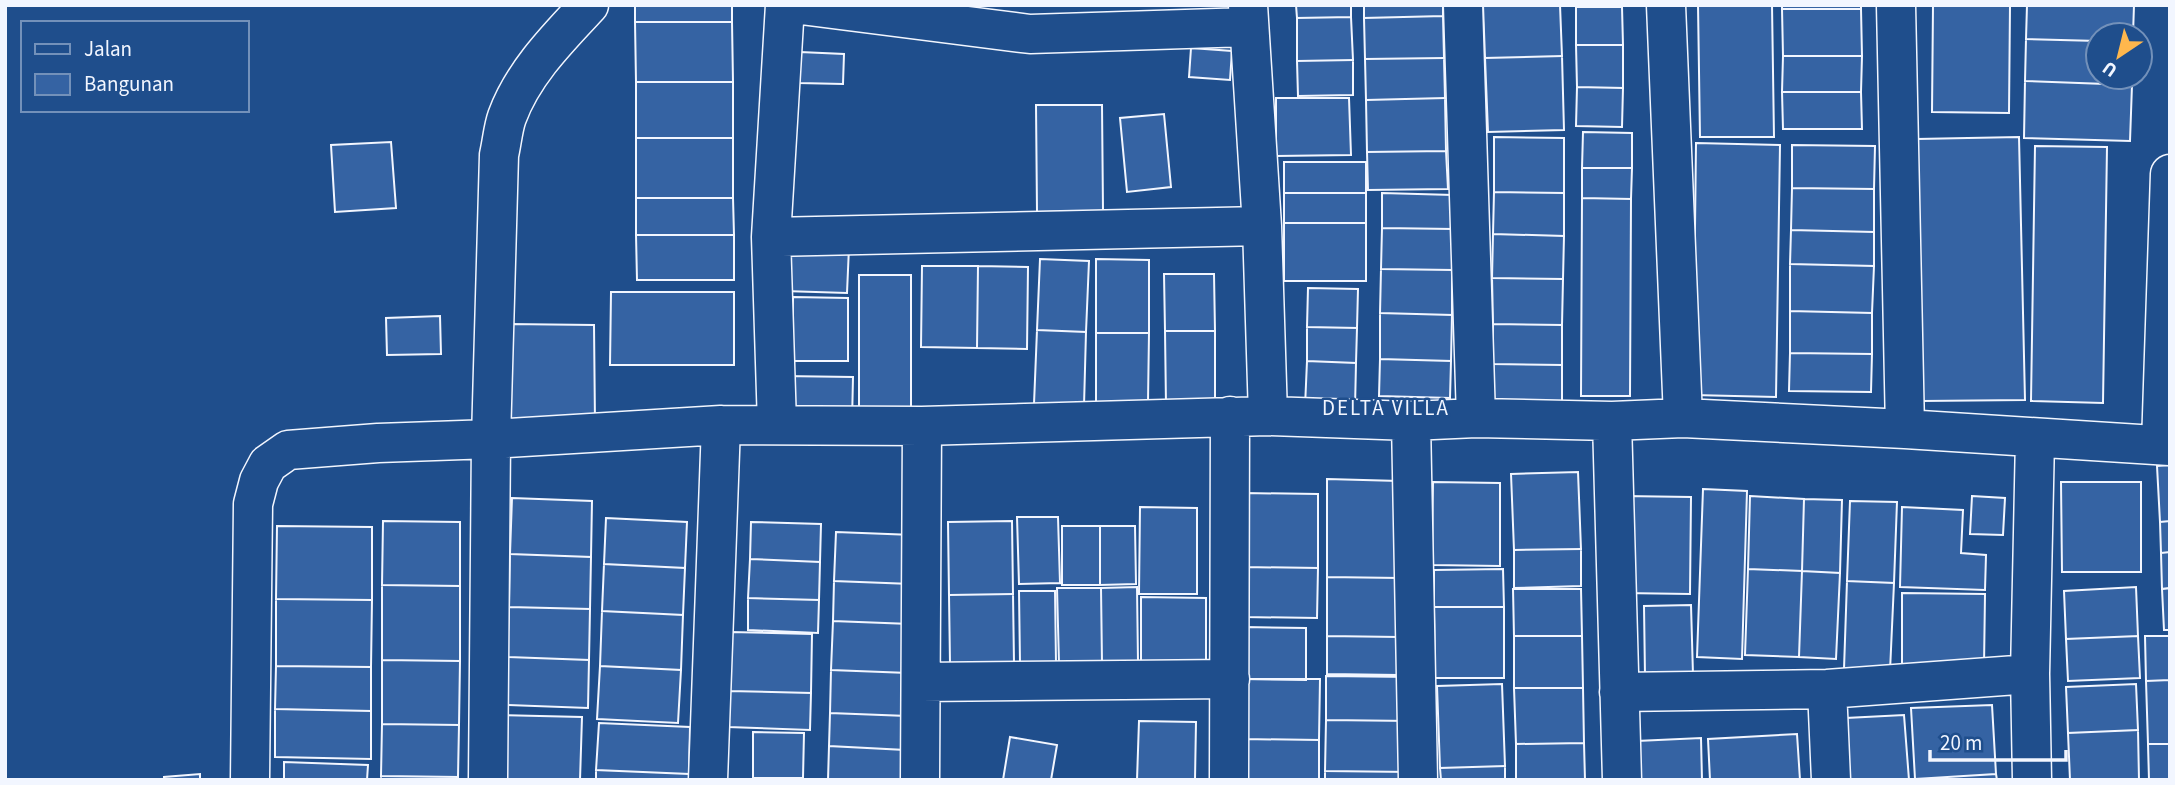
<svg xmlns="http://www.w3.org/2000/svg" width="2175" height="785" viewBox="0 0 2175 785" font-family="'Source Sans 3',sans-serif">
  <rect width="100%" height="100%" fill="#1f4e8c"/>
  <path fill="#3563a3" stroke="#f2f6ff" stroke-width="2" d="M635 5H732V22H635Z
    M1296 5H1351V17L1297 18Z
    M1364 5H1443V16L1364 18Z
    M1483 5H1560L1562 56 1485 58Z
    M1576 5H1622V7H1576Z
    M1698 5H1772L1774 137H1700Z
    M1782 5H1861V9H1782Z
    M1933 5H2010L2009 113 1932 112Z
    M2027 5H2134L2133 35H2098V41L2026 39Z
    M1576 7H1622L1623 45H1576Z
    M1782 9H1861L1862 56H1783Z
    M1443 16 1444 58 1365 59 1364 18Z
    M1351 17 1353 60 1297 61V18Z
    M635 22H732L733 82H636Z
    M2026 39 2098 41V77H2132V85L2025 81Z
    M1576 45H1623V88L1577 87Z
    M1191 48 1232 51 1230 80 1189 77Z
    M800 52 844 54 843 84 799 83Z
    M1562 56 1564 130 1488 132 1485 58Z
    M1783 56H1862L1861 92H1782Z
    M1444 58 1445 98 1366 100 1365 59Z
    M1353 60V95L1298 96 1297 61Z
    M2025 81 2132 85 2130 141 2024 138Z
    M636 82H733V138H636Z
    M1577 87 1623 88 1622 127 1576 126Z
    M1782 92H1861L1862 129H1783Z
    M1276 98H1349L1351 155 1276 156Z
    M1445 98 1446 151 1367 152 1366 100Z
    M1036 105H1102L1103 211 1037 212Z
    M1164 114 1171 187 1127 192 1120 118Z
    M1583 132 1632 133V168H1582Z
    M1494 137 1564 138V193L1494 192Z
    M2019 137 2025 400 1922 401 1917 139Z
    M636 138H733V198H636Z
    M391 142 396 208 335 212 331 145Z
    M1696 143 1780 145 1776 397 1693 395Z
    M1792 145 1875 146 1874 189 1792 188Z
    M2035 146 2107 147 2103 403 2031 401Z
    M1446 151 1448 189 1368 190 1367 152Z
    M1284 162H1366V193H1284Z
    M1582 168H1632L1631 199 1582 198Z
    M1792 188 1874 189V232L1791 230Z
    M1494 192 1564 193V236L1493 234Z
    M1284 193H1366V223H1284Z
    M1382 193 1453 195V229L1382 228Z
    M636 198H733L734 235H636Z
    M1582 198 1631 199 1630 396H1581Z
    M1284 223H1366V281H1284Z
    M1382 228 1453 229 1452 270 1381 269Z
    M1791 230 1874 232V266L1790 264Z
    M1493 234 1564 236 1563 279 1492 278Z
    M636 235H734V280H637Z
    M785 245 849 247 847 293 784 291Z
    M1040 259 1089 261 1086 332 1037 330Z
    M1096 259 1149 260V333H1096Z
    M1790 264 1874 266 1872 313 1790 311Z
    M922 266H978L977 348 921 347Z
    M978 266 1028 267 1027 349 977 348Z
    M1381 269 1452 270V315L1380 313Z
    M1164 274H1214L1215 331H1165Z
    M859 275H911V413L859 412Z
    M1492 278 1563 279 1562 325 1493 324Z
    M1308 288 1358 289 1357 328 1307 327Z
    M611 292H734V365H610Z
    M793 297 848 298V361H792Z
    M1790 311 1872 313V354L1790 353Z
    M1380 313 1452 315 1451 361 1380 359Z
    M440 316 441 354 387 355 386 318Z
    M508 324 594 325 595 423H508Z
    M1493 324 1562 325V365L1492 364Z
    M1307 327 1357 328 1356 363 1307 361Z
    M1037 330 1086 332 1084 406 1034 404Z
    M1165 331H1215V405H1166Z
    M1096 333H1149L1148 402H1096Z
    M1790 353 1872 354 1871 392 1789 391Z
    M1380 359 1451 361 1450 398 1379 396Z
    M1307 361 1356 363 1355 408 1305 407Z
    M1492 364 1562 365V402L1492 401Z
    M783 376 853 377 852 422 783 421Z
    M2170 465V521L2160 522 2157 466Z
    M1578 472 1581 549 1514 550 1511 474Z
    M1327 479 1399 481V578L1327 577Z
    M1433 482 1500 483V566L1432 565Z
    M2061 482H2141V572H2062Z
    M1703 489 1747 491 1742 659 1697 657Z
    M1244 493 1318 494V568L1244 567Z
    M1624 496 1691 497 1690 594 1623 593Z
    M1750 496 1804 499 1802 571 1748 569Z
    M1972 496 2005 498 2003 535 1970 534Z
    M512 498 592 501 591 557 510 554Z
    M1804 499 1842 500 1840 573 1802 571Z
    M1850 501 1897 502 1894 583 1847 581Z
    M1140 507 1197 508V594H1139Z
    M1902 507 1963 510 1961 553 1986 555 1985 590 1900 587Z
    M1017 517H1058L1060 583 1019 584Z
    M606 518 687 522 685 568 604 564Z
    M383 521 460 522V586L382 585Z
    M1012 521 1013 594 949 595 948 522Z
    M2170 521V552L2161 553 2160 522Z
    M751 522 821 524 820 562 750 559Z
    M277 526 372 527V600L276 599Z
    M1062 526H1100V585H1062Z
    M1100 526H1135L1136 584 1100 585Z
    M836 532 913 535 911 584 834 581Z
    M1581 549V586L1514 588V550Z
    M2170 552V588L2162 589 2161 553Z
    M510 554 591 557 590 609 509 607Z
    M750 559 820 562 819 600 748 598Z
    M604 564 685 568 683 615 602 611Z
    M1244 567 1318 568 1317 618 1244 617Z
    M1503 569 1504 607H1434V570Z
    M1748 569 1802 571 1799 657 1745 655Z
    M1802 571 1840 573 1836 659 1799 657Z
    M1327 577 1399 578 1398 637 1327 636Z
    M834 581 911 584 910 624 833 621Z
    M1847 581 1894 583 1890 671 1844 669Z
    M382 585 460 586V661L382 660Z
    M1137 587 1138 662 1102 663 1101 588Z
    M2136 587 2138 636 2066 639 2064 591Z
    M1057 588H1101L1102 663 1059 664Z
    M2170 588V630H2164L2162 589Z
    M1513 589H1581L1582 636H1514Z
    M1019 591H1055L1056 663H1020Z
    M1902 593 1985 594 1984 666 1902 665Z
    M1013 594 1014 663H950L949 595Z
    M1141 597 1206 598V662L1141 661Z
    M748 598 819 600 818 633 748 630Z
    M276 599 372 600 371 667 276 666Z
    M1691 605 1693 675 1645 676 1644 606Z
    M509 607 590 609 589 660 507 657Z
    M1434 607H1504V678H1435Z
    M602 611 683 615 681 670 600 666Z
    M833 621 910 624 908 673 831 670Z
    M1244 627 1306 628V680L1243 679Z
    M730 632 812 634 811 693 729 691Z
    M1327 636 1398 637 1399 675 1327 674Z
    M1514 636H1582L1583 688H1514Z
    M2138 636 2140 678 2068 681 2066 639Z
    M2145 636H2170V680L2146 681Z
    M507 657 589 660 588 708 506 705Z
    M382 660 460 661 459 725 382 724Z
    M276 666 371 667V711L275 709Z
    M600 666 681 670 678 723 597 719Z
    M831 670 908 673 907 716 830 713Z
    M1326 676 1411 677V721L1326 720Z
    M1243 679H1320L1319 740 1243 739Z
    M2170 680V744H2148L2146 681Z
    M1502 684 1505 766 1440 768 1437 686Z
    M2136 684 2138 730 2068 733 2066 687Z
    M1514 688H1583L1584 743 1516 744Z
    M729 691 811 693 810 730 728 727Z
    M1992 705 1996 774 1915 779 1911 708Z
    M275 709 371 711V759L275 757Z
    M830 713 907 716 905 750 829 746Z
    M500 715 582 717 580 780H499Z
    M1904 715 1909 780H1850L1846 718Z
    M1326 720 1411 721 1410 772 1325 771Z
    M1139 721 1196 722 1195 780H1137Z
    M599 723 690 727 689 774 596 770Z
    M382 724 459 725 458 777 381 776Z
    M2138 730 2139 780H2070L2068 733Z
    M753 732 804 733 803 778H753Z
    M1797 734 1800 780H1710L1708 739Z
    M1010 737 1057 745 1051 780H1003Z
    M1701 738 1702 780H1639L1637 741Z
    M1243 739 1319 740V780H1243Z
    M1584 743 1585 780H1516V744Z
    M2148 744H2170V780H2149Z
    M829 746 905 750 904 780H828Z
    M284 762 368 765 367 780H284Z
    M1505 766V780H1441L1440 768Z
    M596 770 689 774V780H596Z
    M1325 771 1410 772V780H1325Z
    M200 774V780H164V777Z
    M1996 774 1997 780 1915 779Z
    M381 776 458 777V780H381Z
    M753 778H803V780H753Z"/>
  <g fill="none" stroke-linecap="round" stroke-linejoin="round">
    <g stroke="#f2f6ff" stroke-width="41">
      <path id="minor" d="M801 5 1030 34 1248 27
        M1248 5 1262 226 1268 416
        M1463 5 1476 418
        M1666 5 1683 418
        M1896 5 1905 429
        M771 237 1262 226
        M1411 421 1418 780
        M1612 421 1622 780
        M777 425 771 237 785 5
        M2161 445 2170 174
        M922 682 1230 679
        M1827 689 1831 780
        M1619 692 1827 689 2030 674
        M250 780 253 504 259 481 268 464 288 450 378 443 491 439 721 425 922 426 1268 416 1411 421 1476 418 1612 421 1683 418 1905 429 2170 446
        M488 780 491 439 499 155C502 142 503 128 507 117 523 73 558 38 589 5
        M708 780 721 425
        M920 780 922 426
        M1229 780 1230 416
        M2032 780 2030 674 2035 438"/>
    </g>
    <use href="#minor" stroke="#1f4e8c" stroke-width="38"/>
  </g>
  <g text-anchor="middle" stroke-width="5" stroke-linejoin="round" paint-order="stroke">
    <g font-size="21" letter-spacing="2" fill="#f2f6ff" stroke="#1f4e8c">
      <text x="1386" y="415">DELTA VILLA</text>
    </g>
  </g>
  <rect width="2175" height="785" fill="none" stroke="#f2f6ff" stroke-width="14"/>
  <rect x="21" y="21" width="228" height="91" fill="#1f4e8c" stroke="#7391ba" stroke-width="2"/>
  <rect x="35" y="44" width="35" height="10" fill="#1f4e8c" stroke="#7391ba" stroke-width="2"/>
  <text x="84" y="56" font-size="21" fill="#f2f6ff">Jalan</text>
  <rect x="35" y="74" width="35" height="21" fill="#3563a3" stroke="#7391ba" stroke-width="2"/>
  <text x="84" y="91" font-size="21" fill="#f2f6ff">Bangunan</text>
  <g transform="translate(2119 56) rotate(215)"><circle r="33" fill="#1f4e8c" stroke="#7391ba" stroke-width="2"/>
  <path d="M0-5L12 26L0 18L-12 26Z" fill="#ffb74d"/>
  <text y="-10" font-size="19" font-weight="bold" text-anchor="middle" fill="#f2f6ff">U</text>
  </g>
  <path d="M1930 750v10h136v-10" fill="none" stroke="#f2f6ff" stroke-width="3.5"/>
  <text x="1940" y="750" font-size="21" fill="#f2f6ff" stroke="#1f4e8c" stroke-width="5" paint-order="stroke">20 m</text>
</svg>
